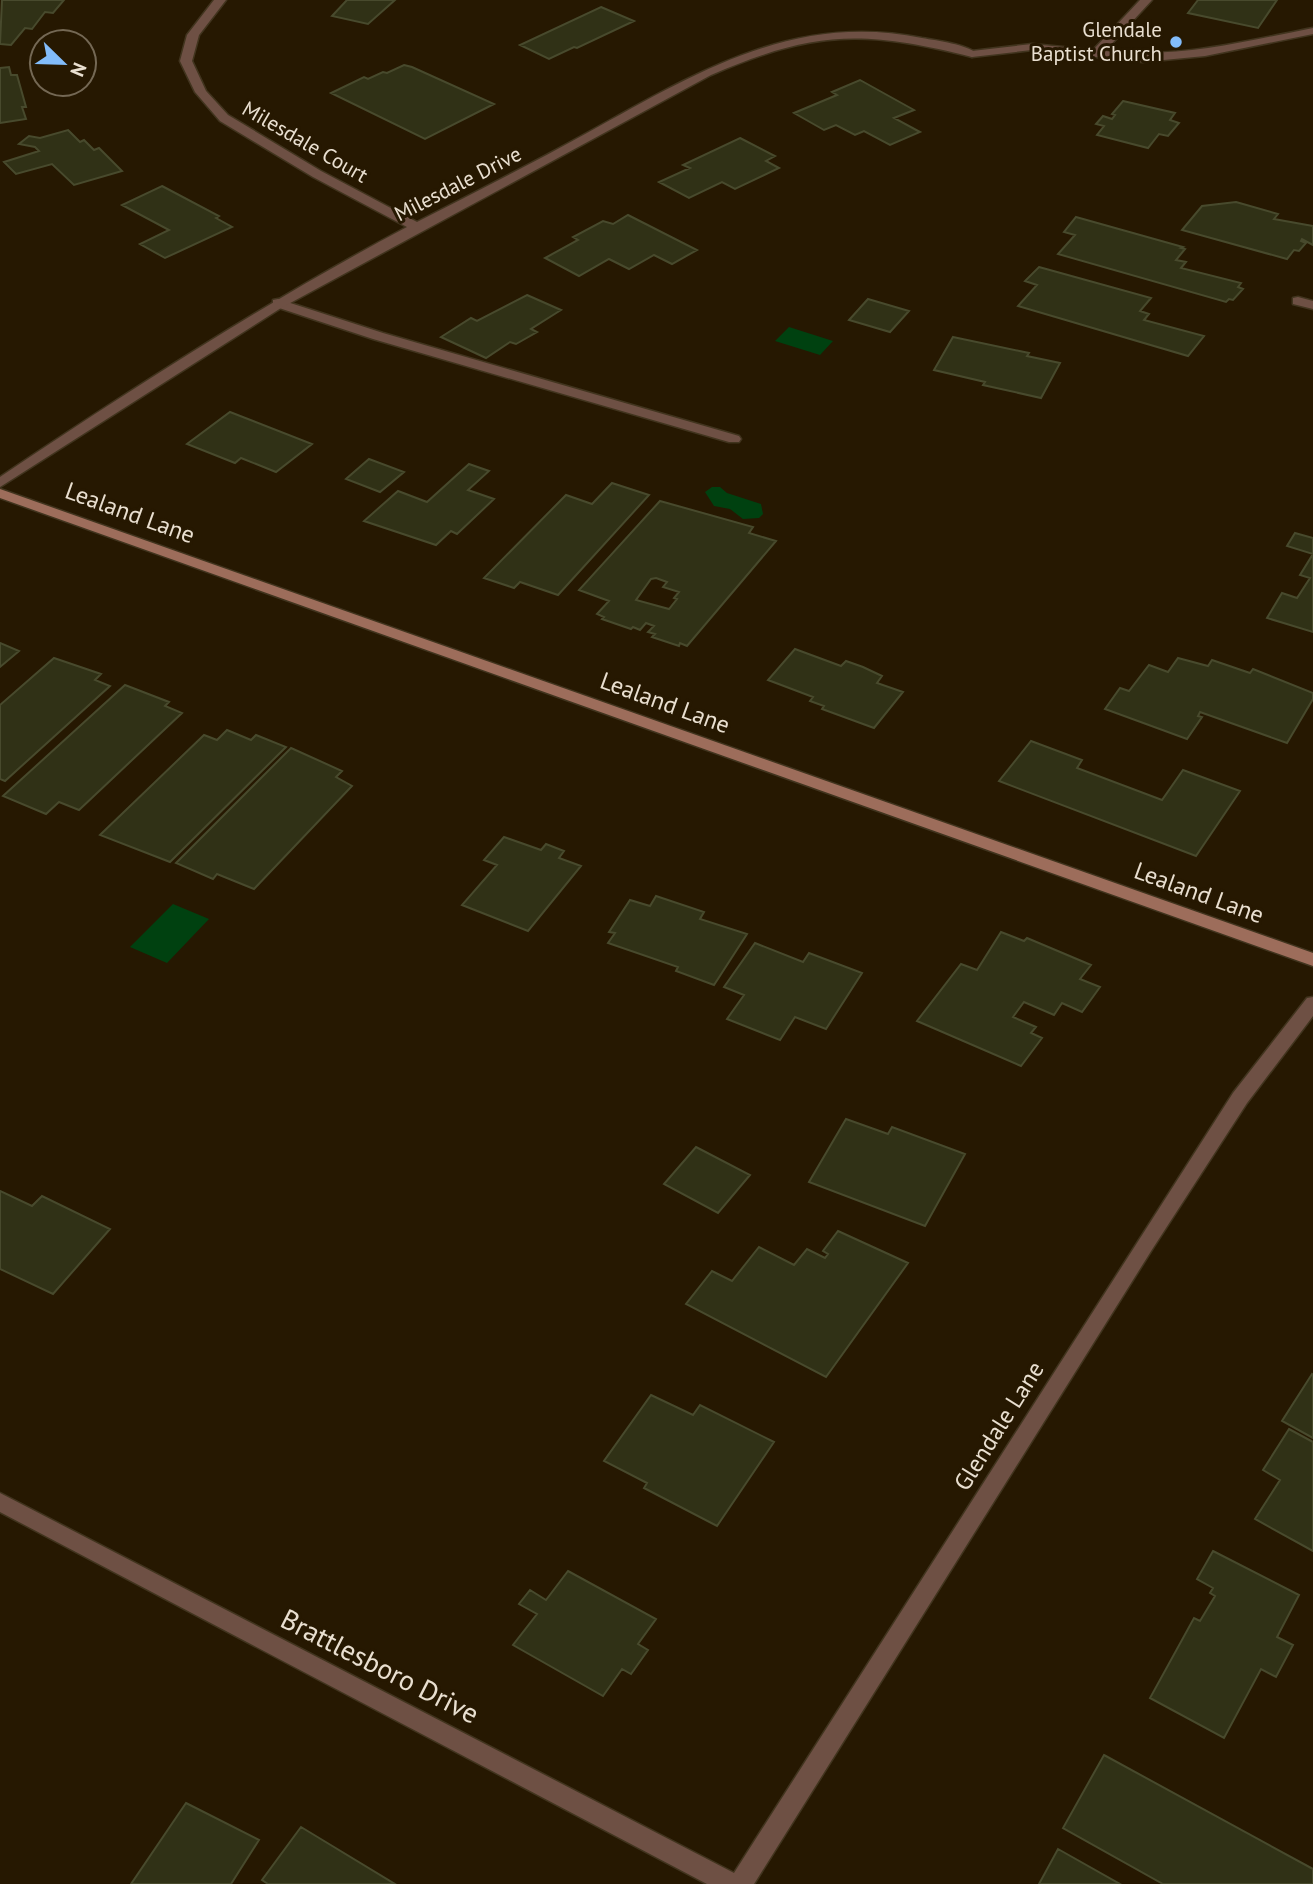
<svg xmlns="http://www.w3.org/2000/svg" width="1313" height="1884" viewBox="0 0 1313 1884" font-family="'PT Sans',sans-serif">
  <rect width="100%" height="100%" fill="#261801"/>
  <path fill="#004110" d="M789 327 833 341 820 355 775 341Z
    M712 487H720L727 493 761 504 763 514 759 518 743 519 730 509 714 506 705 492Z
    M173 904 209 919 167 963 130 947Z"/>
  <path fill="#303116" stroke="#484a2d" stroke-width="2" fill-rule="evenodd" d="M2 0H64L53 13 45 12 32 29 25 28 11 45 0 44Z
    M347 0H395L368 24 332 16Z
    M1198 0H1277L1258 28 1188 13Z
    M601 7 634 21 577 48 574 47 549 59 520 45Z
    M404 65 412 67 494 104 425 139 331 93 364 77 368 79 383 72 387 73Z
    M9 67 11 75H17L26 107H22L26 119 0 123V68Z
    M860 80 914 110 894 118 920 132 890 145 864 131 855 135 836 125 824 130 794 113 837 95 832 92Z
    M1123 101 1175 113 1170 120 1179 123 1168 136 1159 134 1148 148 1097 135 1104 126 1096 124 1103 116 1112 119 1115 115 1112 114Z
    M68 130 80 142 84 140 94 150 99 148 122 171 74 185 52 164 16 174 4 162 39 151 35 147 19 144 29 136 40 138Z
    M740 138 775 156 766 161 779 168 735 189 722 182 689 198 659 182 690 168 683 165Z
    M162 186 219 216 216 218 232 227 165 258 140 244 169 230 122 205Z
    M1236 202 1278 214 1274 219 1313 226V245L1302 239 1301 241 1306 243 1299 251 1294 250 1287 259 1182 230 1202 206Z
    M628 215 697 250 672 264 654 255 629 269 609 259 579 276 545 258 578 240 573 237 603 221 613 224Z
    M1076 217 1183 247 1181 248 1185 249 1176 260 1186 262 1181 268 1241 283 1238 287 1243 289 1233 300 1229 299 1226 302 1058 254 1075 235 1064 232Z
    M1039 267 1151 298 1140 311 1149 314 1144 320 1204 336 1188 356 1018 306 1037 285 1025 281Z
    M527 295 561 310 531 329 537 332 516 344 510 342 486 358 441 337 471 318 477 321Z
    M868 299 909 311 890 332 849 320Z
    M953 337 1029 353 1027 356 1060 363 1041 398 983 385 985 382 934 370Z
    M230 412 312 444 276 472 241 458 235 463 187 444Z
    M369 459 404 472 380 492 346 479Z
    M469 464 489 471 468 490 494 499 457 534 451 531 436 545 364 521 398 491 427 502Z
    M612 483 649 495 558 595 520 582 514 588 484 578 566 495 592 504Z
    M660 501 753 527 749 533 776 541 687 646 680 643 679 646 652 637 655 634 648 632 654 626 646 623 640 630 633 627 631 629 602 619 604 617 597 614 609 601 579 590ZM656 578 667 582 663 587 679 592 674 598 677 599 669 609 636 600 651 579Z
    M1295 533 1313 538V554L1287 546Z
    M1313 554V632L1267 618 1282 593 1297 598 1310 578 1300 575Z
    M0 643 19 651 0 667Z
    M795 649 841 666 846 661 863 667 882 676 877 683 903 692 874 728 822 709 824 706 810 701 813 697 768 680Z
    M54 658 101 674 95 680 110 686 5 781 0 779V705Z
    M1178 658 1208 666 1212 660 1250 673 1253 669 1313 693V699L1287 743 1200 712 1198 716 1202 717 1187 739 1105 709 1120 688 1129 691 1149 665 1168 672Z
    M125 685 169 702 165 706 182 713 79 810 59 802 46 814 3 796Z
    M227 730 251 740 256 735 286 747 170 862 100 835 204 735 217 740Z
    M1031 741 1082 760 1077 768 1162 800 1183 770 1240 791 1196 856 999 781Z
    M291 748 342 771 336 777 352 786 254 889 217 874 213 879 176 863Z
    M504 837 541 850 546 844 564 851 559 858 581 866 528 931 462 905 497 865 484 860Z
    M656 896 704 912 700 919 747 934 714 985 676 971 678 967 608 943 615 933 609 932 630 900 650 906Z
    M1001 932 1024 941 1027 938 1091 965 1080 979 1100 987 1082 1012 1062 1003 1054 1015 1024 1002 1013 1017 1036 1027 1031 1033 1042 1038 1021 1066 917 1021 961 964 977 970Z
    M755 943 803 962 809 953 862 973 826 1029 795 1017 780 1040 727 1019 744 995 724 987Z
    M846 1119 888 1134 892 1127 965 1154 925 1226 809 1182Z
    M696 1147 750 1175 718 1213 664 1184Z
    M0 1191 32 1206 42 1196 110 1229 53 1294 0 1269Z
    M838 1231 908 1263 826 1377 686 1304 712 1271 732 1281 759 1247 794 1265 807 1249 825 1258 828 1254 823 1251Z
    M1312 1374 1313 1375V1438L1282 1421Z
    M651 1395 693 1415 700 1405 774 1442 717 1526 644 1488 647 1483 604 1461Z
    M1289 1429 1313 1442V1551L1255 1519 1280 1480 1263 1470Z
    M1213 1551 1299 1595 1277 1637 1293 1645 1276 1677 1261 1669 1224 1738 1150 1698 1194 1618 1200 1621 1215 1596 1210 1593 1213 1588 1197 1579Z
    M568 1571 656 1619 638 1644 648 1650 631 1674 622 1669 603 1696 513 1645 537 1614 519 1604 530 1590 546 1600Z
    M1104 1755 1313 1869V1884H1163L1063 1828Z
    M186 1803 259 1840 231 1884H131Z
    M301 1827 395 1884H268L262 1880Z
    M1058 1849 1120 1884H1039Z"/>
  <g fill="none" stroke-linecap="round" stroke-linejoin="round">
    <g stroke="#41341e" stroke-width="3">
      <path id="lane" d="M1140 0H1152L1105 51C1178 59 1242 42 1313 28V34L1205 56 1143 62 1032 50 972 57 966 54 972 51 1032 44 1093 50Z
        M278 299 383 333 739 436 741 439 739 442H729L373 339 273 306V300Z"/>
    </g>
    <g stroke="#41341e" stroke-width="3">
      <path id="street" d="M214 0H226L199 35 192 61 206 91 228 115 321 171 417 222C474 193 531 164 587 133 696 73 793 12 922 38 939 41 965 44 978 54L972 57C864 30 815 30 711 75L281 308 0 487V477C133 388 266 302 407 227L313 177 220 121 195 92 180 61 187 35Z
        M1298 297 1313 301V309L1293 304V298Z
        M1313 997V1016L1247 1103 1153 1248 754 1884H707L0 1512V1493L734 1873 1233 1093 1307 998Z"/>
    </g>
    <g stroke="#41341e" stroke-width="3">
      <path id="secondary" d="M0 489 1313 953V966L0 498Z"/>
    </g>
    <use href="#lane" fill="#6e5044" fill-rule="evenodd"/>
    <use href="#street" fill="#6e5044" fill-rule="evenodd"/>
    <use href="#secondary" fill="#9d6d5b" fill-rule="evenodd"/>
  </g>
  <circle fill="#82bcfa" stroke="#261801" stroke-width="2.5" cx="1176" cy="42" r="7"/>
  <g text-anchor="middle" stroke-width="6" stroke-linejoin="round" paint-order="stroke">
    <g font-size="21" fill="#e9dfd0" stroke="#261801" text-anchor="end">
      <text x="1162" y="37">Glendale<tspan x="1162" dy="24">Baptist Church</tspan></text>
    </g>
    <g font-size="21" fill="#e9dfd0" stroke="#261801">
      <text transform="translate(305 142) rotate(30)" y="7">Milesdale Court</text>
      <text transform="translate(458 184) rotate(-27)" y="7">Milesdale Drive</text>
    </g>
    <g font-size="24" fill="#e9dfd0" stroke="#261801">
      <text transform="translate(130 513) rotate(20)" y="8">Lealand Lane</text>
      <text transform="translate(665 703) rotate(20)" y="8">Lealand Lane</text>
      <text transform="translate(1199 893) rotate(20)" y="8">Lealand Lane</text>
      <text transform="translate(999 1426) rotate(-58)" y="8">Glendale Lane</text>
    </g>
    <g font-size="28" fill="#e9dfd0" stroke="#261801">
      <text transform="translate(380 1666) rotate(27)" y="10">Brattlesboro Drive</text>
    </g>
  </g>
  <g transform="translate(63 63) rotate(113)"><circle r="33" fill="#261801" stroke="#746854" stroke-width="2"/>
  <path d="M0-5L12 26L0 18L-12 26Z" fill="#82bcfa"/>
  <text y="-10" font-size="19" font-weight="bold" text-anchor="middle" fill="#e9dfd0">N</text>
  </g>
</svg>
